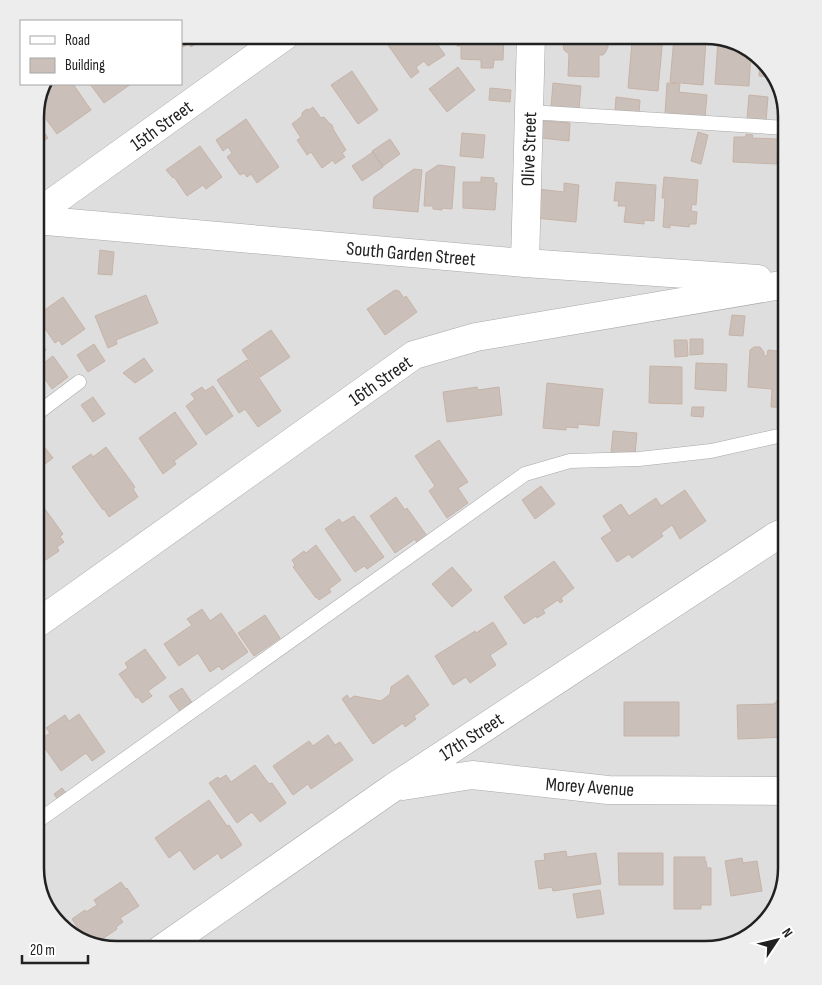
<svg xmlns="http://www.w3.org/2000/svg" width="822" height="985" viewBox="0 0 822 985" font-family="'Sofia Sans Condensed',sans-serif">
  <rect width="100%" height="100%" fill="#f2eee7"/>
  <path fill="#dfdede" d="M181 35H710L746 46 773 71 787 117V868L778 904 751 936 705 950H117L76 939 49 914 35 868V112L49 84H181Z"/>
  <path fill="#cbc0b9" stroke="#c6b3a7" d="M181 35H202L199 37 201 40 191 47 189 43 183 47 181 44Z
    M397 35H431L445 55 428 66 424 61 416 67 419 72 411 78 388 45 392 42 393 38Z
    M463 35H504L503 60H494L493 68H481V60L461 59V46H457V38H462Z
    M566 35H602V37L604 38 608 43V47L605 53 603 55H599V77L568 76 569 54 564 50 563 43 565 36Z
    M645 35 663 36 658 91 628 88 632 41 644 42Z
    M674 38 706 40 703 85 670 82Z
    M719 38 746 46 751 51 749 86 715 84 718 40H719Z
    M760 59 773 71 775 77 759 76Z
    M458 67 475 90 447 112 429 89Z
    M352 71 378 110 358 124 331 85Z
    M553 83 581 86 579 109 551 107Z
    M667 83 680 84 679 92 707 95 705 117 665 114Z
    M50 84H73L91 110 57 134 37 107 40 101 49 95 45 91Z
    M90 84H131L104 103Z
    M490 88 511 90 510 102 489 100Z
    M749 95 768 97 766 121 747 119Z
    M616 97 640 100 639 113 615 111Z
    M313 107 321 118 324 117 329 123 331 124 333 127V129L346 150 342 153 345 157 335 164 333 160 322 168 311 152 307 155 297 140 301 138 292 124 302 116V113L304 111 307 109 309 110Z
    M35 119 48 138 35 148Z
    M246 119 279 167 257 183 251 174 247 177 244 173 240 175 227 157 232 153 228 147 223 151 216 140Z
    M543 121 570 123 569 141 541 138Z
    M698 132 708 135 701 164 691 161Z
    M462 133 485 135 483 158 460 156Z
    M746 134 753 135 752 138 778 139 777 164 733 162 734 137H746Z
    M390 139 400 154 383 166 372 151Z
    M200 146 222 177 206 189 203 185 187 196 174 177 173 178 166 170Z
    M373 152 383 167 362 181 352 166Z
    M438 165 455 167 452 209 442 208V210L433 209V206H424L426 173Z
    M414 169 422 170 418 212 373 208 374 197Z
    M481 177 494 178V183H497L495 210 463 208V182H481Z
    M664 177 698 180 696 205 692 204 691 211 697 212 696 224H690L689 227 670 225V228L663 227 665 198H662Z
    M616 182 656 185 654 221 644 220V224L624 222 626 206H618L619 201H614Z
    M564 183 579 185 576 222 535 218 538 189 564 192Z
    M786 197 787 198V230H784Z
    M100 250 114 252 112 275 98 274Z
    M395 290 399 291 404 298 406 296 417 312 385 335 367 309Z
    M146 295 158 323 116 340 117 344 108 348 95 316Z
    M63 297 85 329 62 345 59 340 55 343 36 316Z
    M732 315 745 316 743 336 729 335Z
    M271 330 290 357 260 377 242 350Z
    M36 335 46 350 35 357V336Z
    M690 339H703V354L690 355Z
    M674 340H687L688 356 675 357Z
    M94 344 105 361 88 372 77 355Z
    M754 347H760L764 352V356H767L768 350 787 352V408L771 407 772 389 748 387 750 350Z
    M53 356 68 377 52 389 37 368Z
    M144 358 153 371 135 383 123 373Z
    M247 360 281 411 258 427 245 409 239 413 217 380Z
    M696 363 727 364 726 391 695 389Z
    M650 366 682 367V404L649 403Z
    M547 383 603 389 599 426 578 424V428L566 427V430L543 428Z
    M213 386 233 416 206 435 186 406 195 399 191 394 202 387 205 391Z
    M477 387 478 390 499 387 502 415 447 422 443 392Z
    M93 397 105 414 93 422 81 405Z
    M692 407H704L703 417 691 416Z
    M175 412 197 444 174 461 176 464 163 474 139 438Z
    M613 431 637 433 635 454 611 453Z
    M439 440 468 482 458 488 468 503 447 518 429 491 435 486 415 456Z
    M40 441 53 458 37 470 35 468V444Z
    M106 447 135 487 133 489 138 497 109 517 104 509 103 510 72 467 91 454 93 457Z
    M541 486 555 504 535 519 522 500Z
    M685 490 706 521 680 539 672 525 661 533 663 536 632 558 629 554 617 562 601 538 612 531 603 516 621 504 629 516 656 498 661 506Z
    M396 497 405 510 407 508 427 536 417 543 415 539 395 553 370 516Z
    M45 509 63 534 60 537 64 542 57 547 59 551 44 561 35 548V516Z
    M354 516 357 521H358L384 557 367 569 364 566 355 572 325 529 339 519 342 523Z
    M316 545 341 580 329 589 331 592 319 600 317 597 316 598 293 567 295 565 292 560 304 551 306 553Z
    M554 561 574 588 561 598 563 601 560 603 558 600 543 610 545 613 537 618 536 616 524 624 504 597Z
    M452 567 472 590 452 607 432 584Z
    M202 609 210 621 221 613 248 652 222 670 219 666 210 672 198 653 179 666 164 644 192 625 187 619Z
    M265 615 280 638 254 656 238 633Z
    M493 622 507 644 490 655 496 665 470 683 466 677 453 685 435 656 475 631 476 633Z
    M145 649 166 678 148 691 152 696 142 703 138 697 136 698 119 674 128 668 125 663Z
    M408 675 429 705 414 716 416 719 405 727 403 723 373 744 342 699 347 695 350 699 354 696 381 701 390 694 391 687Z
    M182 688 195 707 183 716 169 696Z
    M782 695H787V737L738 739 737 705 774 704Z
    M624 702H679V736H624Z
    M79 714 105 752 92 761 86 753 61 771 39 740 50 733 46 728 65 715 69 721Z
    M328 735 335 745 340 742 353 760 311 789 308 784 293 795 273 766 309 741 313 746Z
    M255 765 269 784 272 783 286 803 260 822 252 812 237 823 209 783 218 777 220 779 226 775 231 782Z
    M62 788 66 793 60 803 54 794Z
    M209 800 227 826 229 825 242 845 221 859 218 853 194 870 180 850 169 858 155 838Z
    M566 851 567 857 596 853 601 884 553 891 552 887 539 889 535 861 545 860 544 854Z
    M618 853H663V885H619Z
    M674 857H705V862L706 861 707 868H711V905H701V909H674Z
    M742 858 743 863 757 861 762 891 731 896 725 861Z
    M780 858H787V868L780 897Z
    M121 882 126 889 127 888 139 906 120 918 123 922 116 927 117 929 95 944 87 942 72 919 85 910 86 912 97 905 94 900Z
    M600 890 604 914 577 918 573 894Z"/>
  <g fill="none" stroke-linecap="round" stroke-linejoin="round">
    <g stroke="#a8a8a8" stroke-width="15">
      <path id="lane" d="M529 112 787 128
        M35 415 79 382
        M35 823 525 474 570 461 639 459 711 451 787 434"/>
    </g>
    <g stroke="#a8a8a8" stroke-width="29">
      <path id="street" d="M35 215 286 35
        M35 220 525 263 758 279
        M525 263 531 35
        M35 625 414 355 476 337 787 284
        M403 786 472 775 608 790 787 791
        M160 950 394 787 776 536 787 531"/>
    </g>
    <use href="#lane" stroke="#fff" stroke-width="14"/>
    <use href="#street" stroke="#fff" stroke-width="28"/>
  </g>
  <g text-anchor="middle" stroke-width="4.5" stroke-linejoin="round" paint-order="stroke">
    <g font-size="19" fill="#212121" stroke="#fff">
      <text transform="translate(161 125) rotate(-36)" y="7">15th Street</text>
      <text transform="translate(528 149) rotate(-88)" y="7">Olive Street</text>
      <text transform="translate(411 253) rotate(5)" y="7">South Garden Street</text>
      <text transform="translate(380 380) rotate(-35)" y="7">16th Street</text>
      <text transform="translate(471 736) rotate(-33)" y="7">17th Street</text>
      <text transform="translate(590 786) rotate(4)" y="7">Morey Avenue</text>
    </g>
  </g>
  <path d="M0 0H822V985H0ZM117 44H705A73 73 0 0 1 778 117V868A73 73 0 0 1 705 941H117A73 73 0 0 1 44 868V117A73 73 0 0 1 117 44Z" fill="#ededed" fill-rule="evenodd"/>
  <path fill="none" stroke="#212121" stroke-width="2.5" d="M117 44H705A73 73 0 0 1 778 117V868A73 73 0 0 1 705 941H117A73 73 0 0 1 44 868V117A73 73 0 0 1 117 44Z"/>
  <rect x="20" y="20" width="162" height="65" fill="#ffffff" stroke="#a6a6a6"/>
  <rect x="30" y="36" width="25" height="8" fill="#ffffff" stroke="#a6a6a6"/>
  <text x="65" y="45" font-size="15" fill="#212121">Road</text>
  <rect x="30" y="58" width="25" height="15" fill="#cbc0b9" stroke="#a6a6a6"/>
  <text x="65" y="70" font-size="15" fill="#212121">Building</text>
  <g transform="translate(777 940) rotate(55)" stroke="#ffffff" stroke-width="4" paint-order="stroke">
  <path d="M0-4L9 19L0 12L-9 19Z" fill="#212121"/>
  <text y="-8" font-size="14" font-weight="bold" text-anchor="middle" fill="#212121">N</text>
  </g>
  <path d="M22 955v8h66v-8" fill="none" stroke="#212121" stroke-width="2.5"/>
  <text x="30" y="955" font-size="15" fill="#212121" stroke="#ffffff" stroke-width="4" paint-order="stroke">20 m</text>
</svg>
